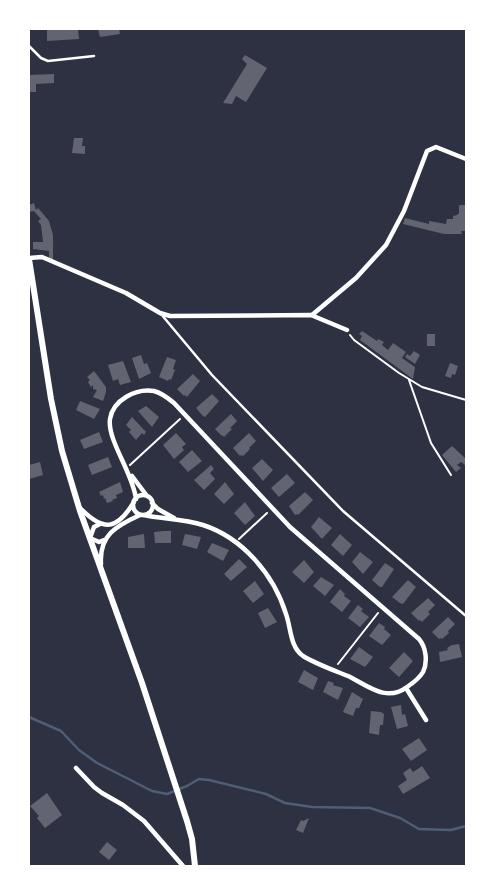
<svg xmlns="http://www.w3.org/2000/svg" width="495" height="895" viewBox="0 0 495 895" font-family="'PT Sans Narrow',sans-serif">
  <rect width="100%" height="100%" fill="#2d3142"/>
  <g fill="none" stroke-linecap="round" stroke-linejoin="round">
    <path stroke="#4f5d75" stroke-width="2.5" d="M29 717 61 731 79 750 97 763 152 791 167 794 187 786 199 779 209 780 266 794 285 803 312 807 370 808 400 818 419 829 451 830 466 826"/>
  </g>
  <path fill="#626471" d="M47 29H78L79 39 47 41Z
    M98 29H119L120 34 100 37Z
    M245 55 267 68 246 102 236 96 232 104 223 103 247 64 242 59Z
    M54 74V83L36 84V92H29V75Z
    M74 138H83L82 146H85V154L72 153Z
    M34 203 36 210 38 208 49 221 53 235V260L49 258V251L33 249V242H43L41 225 38 221 41 219 34 211 29 212V205Z
    M460 205H466V231H461L462 234H444L403 224 405 218 429 224V221L446 224 447 219H453V216L457 215 459 213V206Z
    M362 331 377 341 378 339 384 342 382 345 388 350 393 343 406 352 402 358 415 367 413 379 360 340 362 336 359 334Z
    M427 334H435V346H427Z
    M414 351 420 355 415 364 405 357 407 354 410 356Z
    M141 355 144 364 147 363 151 373 139 379 132 358Z
    M167 357 176 360 173 369 175 370 171 380 169 379 168 381 159 377Z
    M123 361 131 382 120 385 118 379 113 381 108 365Z
    M450 363 458 366 455 375 452 374 451 378 445 376Z
    M94 371 106 387V392L103 401 93 397 97 390 93 389V385L91 387 88 382 90 380 87 377Z
    M193 374 200 381 187 397 185 395 184 396 177 389Z
    M212 394 219 401 205 417 203 416 196 408Z
    M80 401 100 409 94 419 76 410Z
    M146 406 159 417 152 427 138 411Z
    M231 414 237 421 230 428 232 429 224 437 222 435V436L215 429Z
    M132 417 146 432 144 435 142 433 136 440 129 432 131 430 126 425Z
    M99 432 103 442 84 449 80 440Z
    M176 433 186 444 182 447 184 450 174 459 163 445Z
    M249 433 256 441 249 448 250 449 243 456 241 455 240 456 233 448Z
    M452 446 465 458 466 456V468L464 464 461 462 457 465 461 468 456 472 442 455Z
    M192 450 202 461 188 472 179 462Z
    M108 457 112 467 92 475 88 465Z
    M262 459 273 470 263 481 252 468Z
    M40 462 43 475 29 479V465Z
    M211 465 214 469 210 473 215 479 204 490 194 480Z
    M287 474 295 483 279 497 271 488Z
    M120 482 123 492 116 495 117 498 112 500 113 501 107 503 105 498 104 499 103 495 101 496 99 492Z
    M225 482 234 494 224 504 214 494Z
    M305 492 313 500 298 515 297 514 295 515 289 506Z
    M245 502 255 516 245 525 234 513Z
    M319 517 332 528 322 539 311 527Z
    M164 531H171V543H155L154 532Z
    M144 534 145 548H128V537Z
    M185 534 201 537 197 549 182 545Z
    M340 534 352 545 343 556 331 545Z
    M212 543 229 550 223 561 207 552Z
    M360 552 373 562 363 574 352 562Z
    M239 559 247 567 231 581 224 574Z
    M304 560 314 572 304 583 292 572Z
    M385 563 394 569 382 587H380L372 580Z
    M321 577 334 585 325 596 313 586Z
    M408 580 416 587 403 604 400 603 392 597Z
    M255 581 264 594 253 603 243 591Z
    M340 589 345 594 344 596 351 601 342 612 330 602Z
    M428 598 435 605 428 612 430 614 422 622 420 620 419 621 411 613Z
    M358 605 363 609 361 611 369 617 360 627 348 618Z
    M268 608 277 622 265 628 258 613Z
    M448 617 455 624 448 631 449 633 442 639 441 638 439 639 432 632Z
    M379 623 385 627 384 629 391 635 382 645 369 636Z
    M459 644 462 657 440 662 439 652 448 650 447 648 452 645Z
    M359 647 373 657 365 667 350 659Z
    M404 652 413 661 399 677 389 668Z
    M304 670 318 678 313 690 298 682Z
    M328 681 334 683 333 685 343 688 338 700 323 692Z
    M352 692 363 699 359 708H356L353 716 343 712Z
    M401 705 402 715 405 714 408 726 397 729 391 707Z
    M371 711 381 712 384 714 383 725H380L379 735 369 733Z
    M419 738 427 750 411 761 402 749Z
    M422 766 430 778 403 794 398 786 407 780 403 773 410 768 413 772Z
    M47 793 62 815 45 828 37 818 39 816 30 806Z
    M309 818 303 833 296 830 301 820 303 821Z
    M107 842 117 850 109 860 99 852Z"/>
  <g fill="none" stroke-linecap="round" stroke-linejoin="round">
    <path stroke="#fff" stroke-width="2" d="M350 335 354 340 399 373 422 387 466 400
      M409 380 431 443 451 475
      M130 465 180 419
      M239 539 267 513
      M338 664 378 613"/>
    <path stroke="#fff" stroke-width="2.5" d="M29 46 41 58 48 61 94 56
      M161 314 212 375 343 511 466 616"/>
    <path stroke="#fff" stroke-width="4.5" d="M29 258 42 257 126 293 160 313 170 316 311 315 347 330
      M312 315 356 278 386 245 404 211 427 151 436 147 466 159
      M132 476 147 496
      M133 505a10 10 0 1 1 20 0a10 10 0 1 1-20 0Z
      M136 499C133 473 107 440 110 419 113 400 136 388 154 391 162 393 168 398 174 403L290 527 419 639C426 647 428 662 423 672 419 679 413 683 407 687 386 703 367 685 348 676 333 670 316 664 303 656 290 647 291 628 286 614 274 575 243 538 203 525 184 519 163 519 143 515
      M152 503 158 509 174 518
      M81 509C104 532 117 530 134 502
      M100 524 94 527 90 538 99 542 104 540
      M101 564C99 535 116 526 140 515
      M406 688 426 720
      M76 768 94 787 102 793 123 805 144 821 183 866"/>
    <path stroke="#fff" stroke-width="6" d="M29 259 51 399 62 451 80 511 142 683 187 821 192 839 195 866"/>
  </g>
  <rect width="495" height="895" fill="none" stroke="#ffffff" stroke-width="60"/>
</svg>
